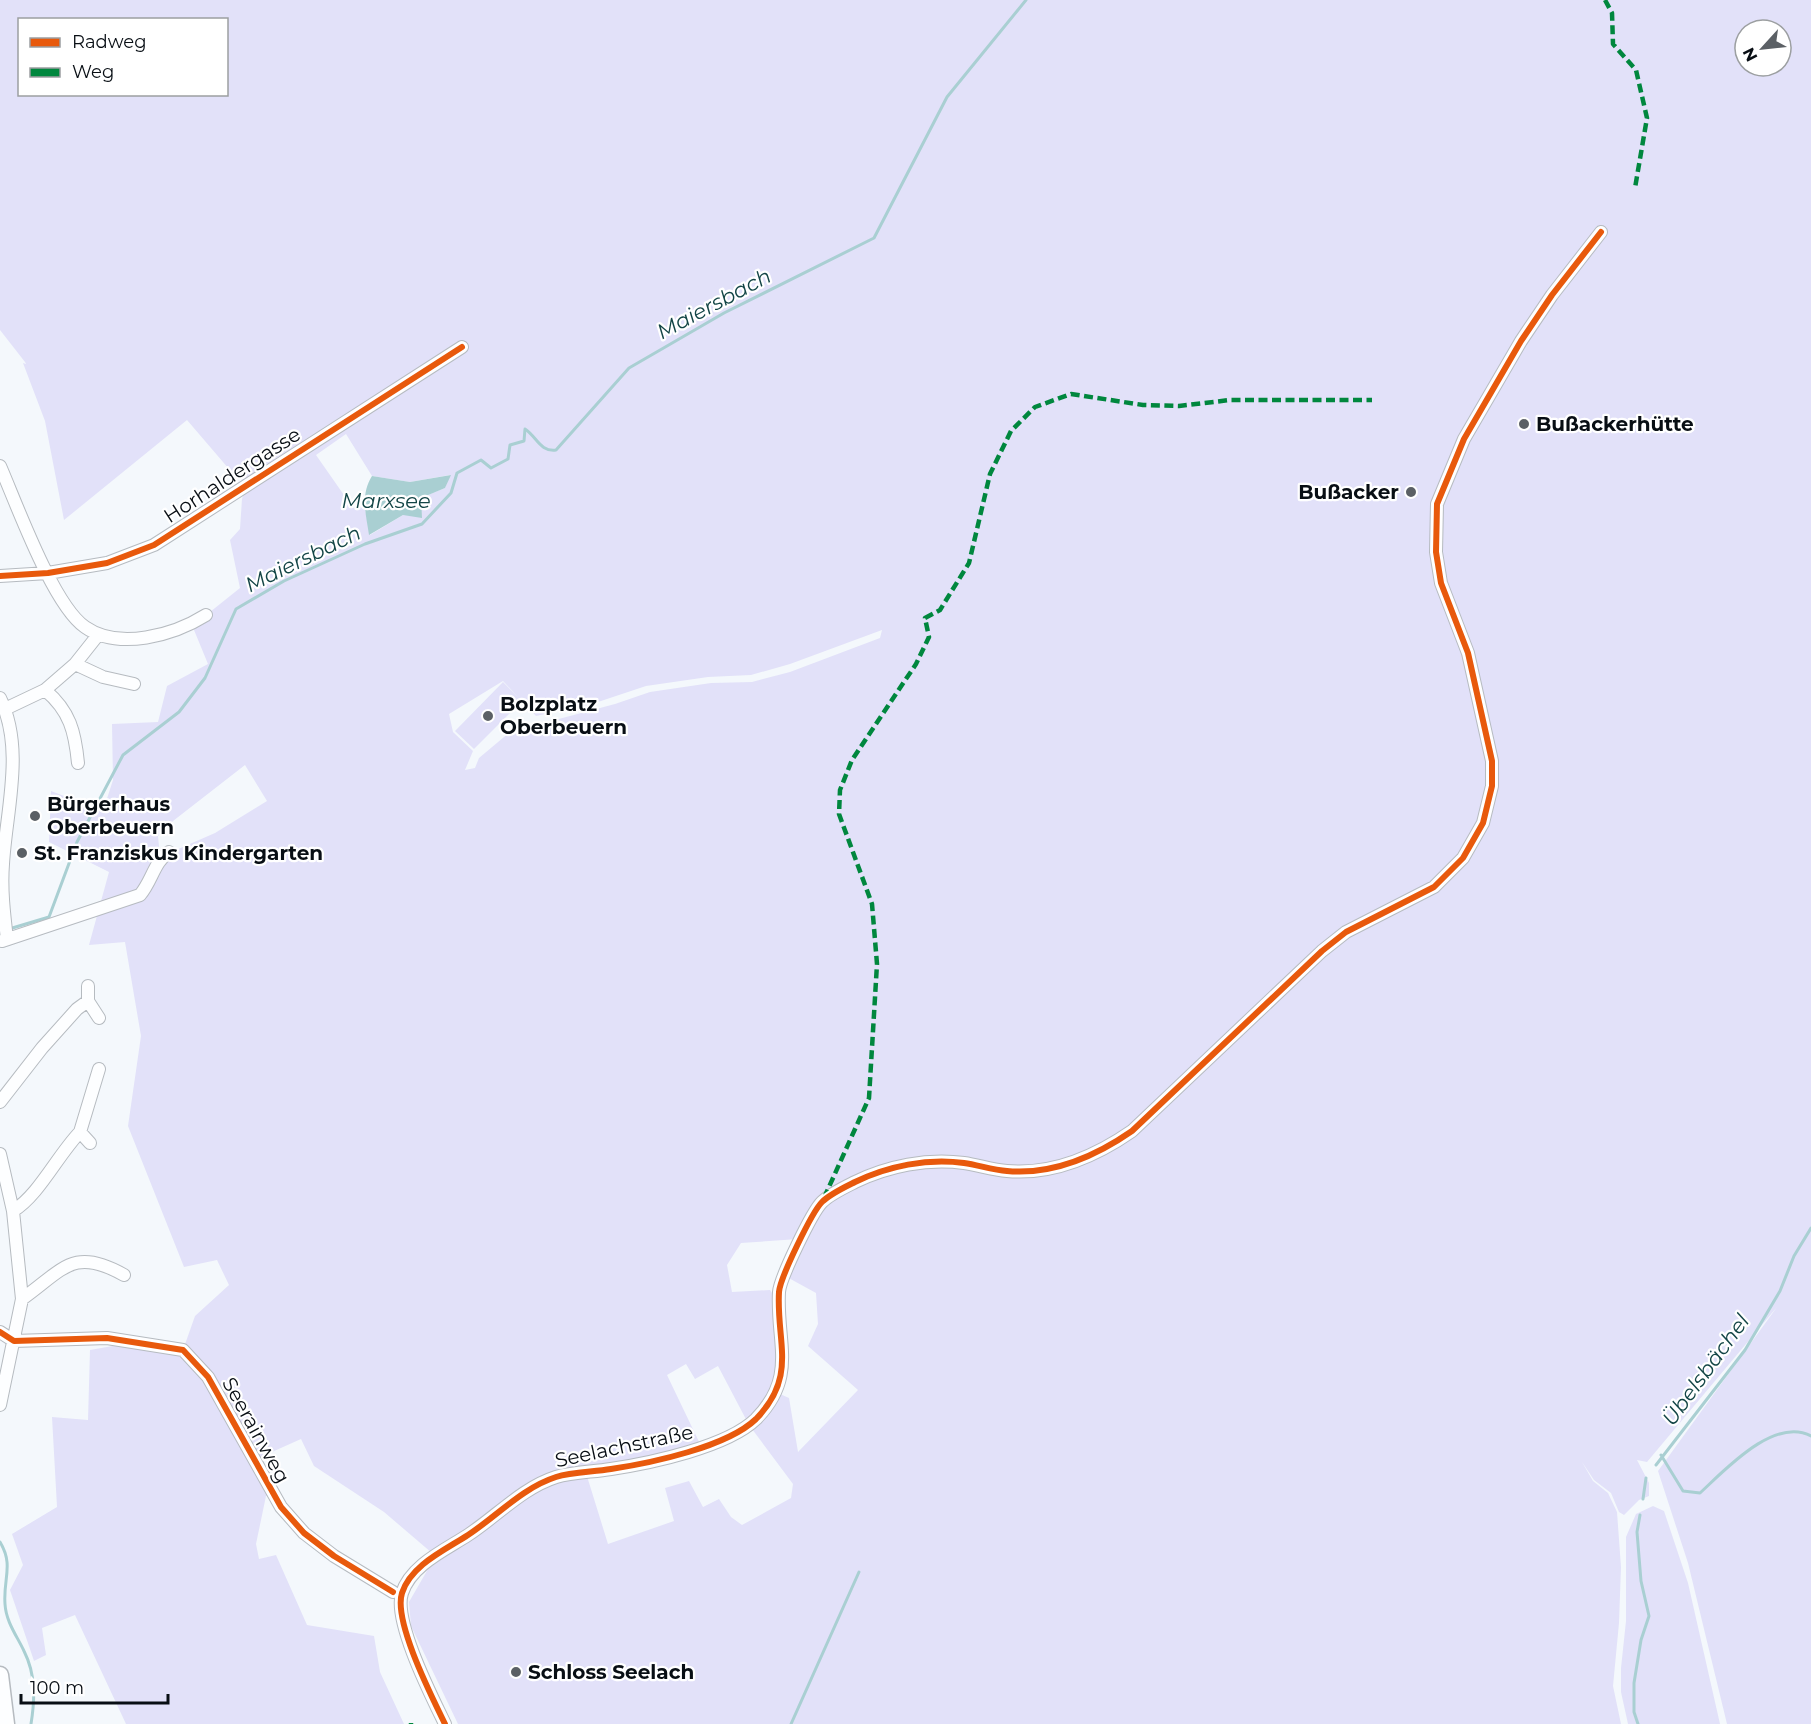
<svg xmlns="http://www.w3.org/2000/svg" width="1811" height="1724" viewBox="0 0 1811 1724" font-family="Montserrat,sans-serif">
  <rect width="100%" height="100%" fill="#f4f8fc"/>
  <path fill="#e2e1f9" fill-rule="evenodd" d="M0 0H1811V1724H1727L1688 1563 1658 1471 1777 1307 1647 1462 1637 1460 1649 1483V1496L1639 1500 1624 1515 1619 1512 1611 1493 1594 1480 1582 1462 1593 1481 1608 1493 1617 1512 1621 1567 1619 1623 1613 1686 1621 1724H458L411 1626 409 1602 428 1569 503 1516 551 1473 442 1557 435 1548 432 1553 384 1512 314 1466 301 1439 254 1460 275 1497 266 1496 256 1544 259 1559 276 1555 307 1625 374 1636 380 1672 404 1724H126L75 1615 42 1628 46 1655 34 1661 10 1590 23 1565 12 1534 57 1507 52 1417 88 1420 90 1350 135 1342 183 1350 195 1316 229 1285 217 1260 184 1267 128 1126 141 1036 125 942 89 945 109 872 49 842 51 791 103 811 113 780 112 724 158 722 167 686 208 664 194 630 205 616 240 588 230 540 240 529 242 499 247 484 229 469 187 420 64 520 45 421 23 363 26 364 25 362 0 330ZM20 20H226V94H20ZM1745 30H1781V66H1745ZM346 434 372 476 410 482 450 475 445 488 420 498 403 515 370 535 364 503 353 508 316 455ZM882 630 880 638 790 672 752 682 711 683 650 692 615 704 510 732 479 758 475 768 465 770 473 751 453 732 449 714 503 681 518 697 503 682 455 731 474 749 522 701 536 716 592 704 646 686 708 677 751 675 790 664ZM245 765 267 801 215 833 160 857 158 836 173 821ZM798 1239 785 1276 816 1293 818 1324 808 1346 858 1390 798 1452 789 1398 780 1394 779 1303 770 1290 732 1292 727 1265 741 1243ZM686 1364 695 1379 718 1366 749 1425 793 1484 791 1498 742 1525 731 1517 719 1499 703 1507 689 1481 665 1488 674 1521 608 1544 586 1473 701 1446 667 1375Z
    M1653 1506 1664 1511 1688 1583 1720 1724H1628L1621 1692V1668L1626 1621V1537L1636 1514Z"/>
  <path fill="#a9cfd2" d="M451 475 445 488 421 498 422 518 403 515 369 535C366 514 360 495 372 476L410 482Z"/>
  <g fill="none" stroke-linecap="round" stroke-linejoin="round">
    <path stroke="#a9cfd2" stroke-width="3" d="M9 929 49 917 77 842 123 755 179 712 205 678 236 609 284 581 365 544 422 524 451 493 457 473 481 460 491 468 508 459 510 445 524 441 525 429C537 437 540 452 556 450L629 368 724 313 874 238 947 97 1026 0
      M1661 1455 1683 1491 1700 1493C1724 1471 1774 1416 1811 1436
      M1656 1465 1745 1350 1780 1291 1794 1256 1811 1228
      M1643 1499 1646 1478
      M0 1542C14 1565 3 1579 5 1604 6 1622 17 1636 24 1651 36 1675 35 1699 31 1724
      M791 1724 859 1572
      M1638 1724 1634 1712V1683L1641 1640 1649 1616 1641 1581 1637 1532 1640 1515"/>
    <g stroke="#b6bbc0" stroke-width="14">
      <path id="street" d="M0 466C17 505 53 605 85 627 119 651 174 635 206 615
        M0 576 48 573 107 563 154 545 462 347
        M75 664 103 677 134 684
        M45 690C70 711 75 732 78 763
        M0 698C25 749 6 811 3 864 1 889 4 914 7 939
        M5 709 45 690 75 664 98 635
        M2 941 140 895C152 881 154 862 169 852
        M88 986V1001L99 1018
        M0 1102 42 1048 77 1009 88 1001
        M90 1143 80 1132 99 1069
        M0 1154 13 1211 22 1299 0 1405
        M13 1211C39 1195 57 1156 80 1132
        M22 1299C63 1270 73 1246 124 1275
        M0 1332 14 1341 107 1338 183 1350 208 1377 281 1507 304 1533 334 1556 393 1592
        M445 1724C432 1697 393 1621 402 1593 411 1565 445 1550 468 1535 497 1516 522 1488 556 1477 572 1472 593 1472 611 1469 651 1463 727 1447 756 1419 798 1376 776 1342 779 1292 780 1278 812 1212 822 1202 830 1194 845 1187 855 1182 888 1166 927 1158 964 1163 978 1165 993 1170 1007 1171 1052 1175 1096 1156 1132 1131L1322 951 1346 932 1434 887 1463 858 1483 823 1492 786V761L1468 653 1441 583 1436 552 1437 504 1464 439 1521 341 1552 295 1601 232"/>
    </g>
    <g stroke="#b6bbc0" stroke-width="19">
      <path id="secondary" d="M0 1675 6 1724"/>
    </g>
    <use href="#street" stroke="#fdfeff" stroke-width="12"/>
    <use href="#secondary" stroke="#fdfeff" stroke-width="16"/>
    <path stroke="#00873e" stroke-width="4.5" stroke-dasharray="9 4.5" stroke-linecap="butt" d="M1605 0 1612 13 1613 44 1636 70 1647 118 1635 188
      M824 1198 869 1098 877 964 872 904 839 814 840 790 852 760 916 664 929 637 925 618 940 610 969 563 990 474 1011 431 1035 407 1071 394 1143 405 1179 406 1230 400H1372
      M411 1723V1724"/>
    <g stroke="#fff" stroke-width="10">
      <path id="cycleway" d="M0 576 48 573 107 563 154 545 462 347
        M0 1332 14 1341 107 1338 183 1350 208 1377 281 1507 304 1533 334 1556 393 1592
        M445 1724C432 1697 393 1621 402 1593 411 1565 445 1550 468 1535 497 1516 522 1488 556 1477 572 1472 593 1472 611 1469 651 1463 727 1447 756 1419 798 1376 776 1342 779 1292 780 1278 812 1212 822 1202 830 1194 845 1187 855 1182 888 1166 927 1158 964 1163 978 1165 993 1170 1007 1171 1052 1175 1096 1156 1132 1131L1322 951 1346 932 1434 887 1463 858 1483 823 1492 786V761L1468 653 1441 583 1436 552 1437 504 1464 439 1521 341 1552 295 1601 232"/>
    </g>
    <use href="#cycleway" stroke="#e8590c" stroke-width="6"/>
  </g>
  <g fill="#5b6065" stroke="#fff" stroke-width="2">
    <circle cx="1524" cy="424" r="6"/>
    <circle cx="1411" cy="492" r="6"/>
    <circle cx="488" cy="716" r="6"/>
    <circle cx="35" cy="816" r="6"/>
    <circle cx="22" cy="853" r="6"/>
    <circle cx="516" cy="1672" r="6"/>
  </g>
  <g text-anchor="middle" stroke-width="4.5" stroke-linejoin="round" paint-order="stroke">
    <g font-size="20" font-weight="bold" fill="#080e14" stroke="#fff" text-anchor="start">
      <text x="1536" y="431">Bußackerhütte</text>
      <text x="1399" y="499" text-anchor="end">Bußacker</text>
      <text x="500" y="711">Bolzplatz<tspan x="500" dy="23">Oberbeuern</tspan></text>
      <text x="47" y="811">Bürgerhaus<tspan x="47" dy="23">Oberbeuern</tspan></text>
      <text x="34" y="860">St. Franziskus Kindergarten</text>
      <text x="528" y="1679">Schloss Seelach</text>
    </g>
    <g font-size="20" fill="#080e14" stroke="#fff">
      <text transform="translate(232 475) rotate(-33)" y="7">Horhaldergasse</text>
      <text transform="translate(256 1430) rotate(61)" y="7">Seerainweg</text>
      <text transform="translate(624 1446) rotate(-12)" y="7">Seelachstraße</text>
    </g>
    <g font-size="21" font-style="italic" fill="#134546" stroke="#fff">
      <text transform="translate(714 304) rotate(-28)" y="7">Maiersbach</text>
      <text x="386" y="508">Marxsee</text>
      <text transform="translate(303 559) rotate(-26)" y="7">Maiersbach</text>
      <text transform="translate(1706 1370) rotate(-54)" y="7">Übelsbächel</text>
    </g>
  </g>
  <rect x="18" y="18" width="210" height="78" fill="#ffffff" stroke="#9c9fa1" stroke-width="1.5"/>
  <rect x="30" y="38" width="30" height="9" fill="#e8590c" stroke="#9c9fa1" stroke-width="1.5"/>
  <text x="72" y="48" font-size="18" fill="#080e14">Radweg</text>
  <rect x="30" y="68" width="30" height="9" fill="#00873e" stroke="#9c9fa1" stroke-width="1.5"/>
  <text x="72" y="78" font-size="18" fill="#080e14">Weg</text>
  <g transform="translate(1763 48) rotate(243)"><circle r="28" fill="#ffffff" stroke="#9c9fa1" stroke-width="1.5"/>
  <path d="M0-4.5L10 22L0 15L-10 22Z" fill="#5b6065"/>
  <text y="-9" font-size="16" font-weight="bold" text-anchor="middle" fill="#080e14">N</text>
  </g>
  <path d="M21 1694v9h147v-9" fill="none" stroke="#080e14" stroke-width="3"/>
  <text x="30" y="1694" font-size="18" fill="#080e14" stroke="#ffffff" stroke-width="4.5" paint-order="stroke">100 m</text>
</svg>
